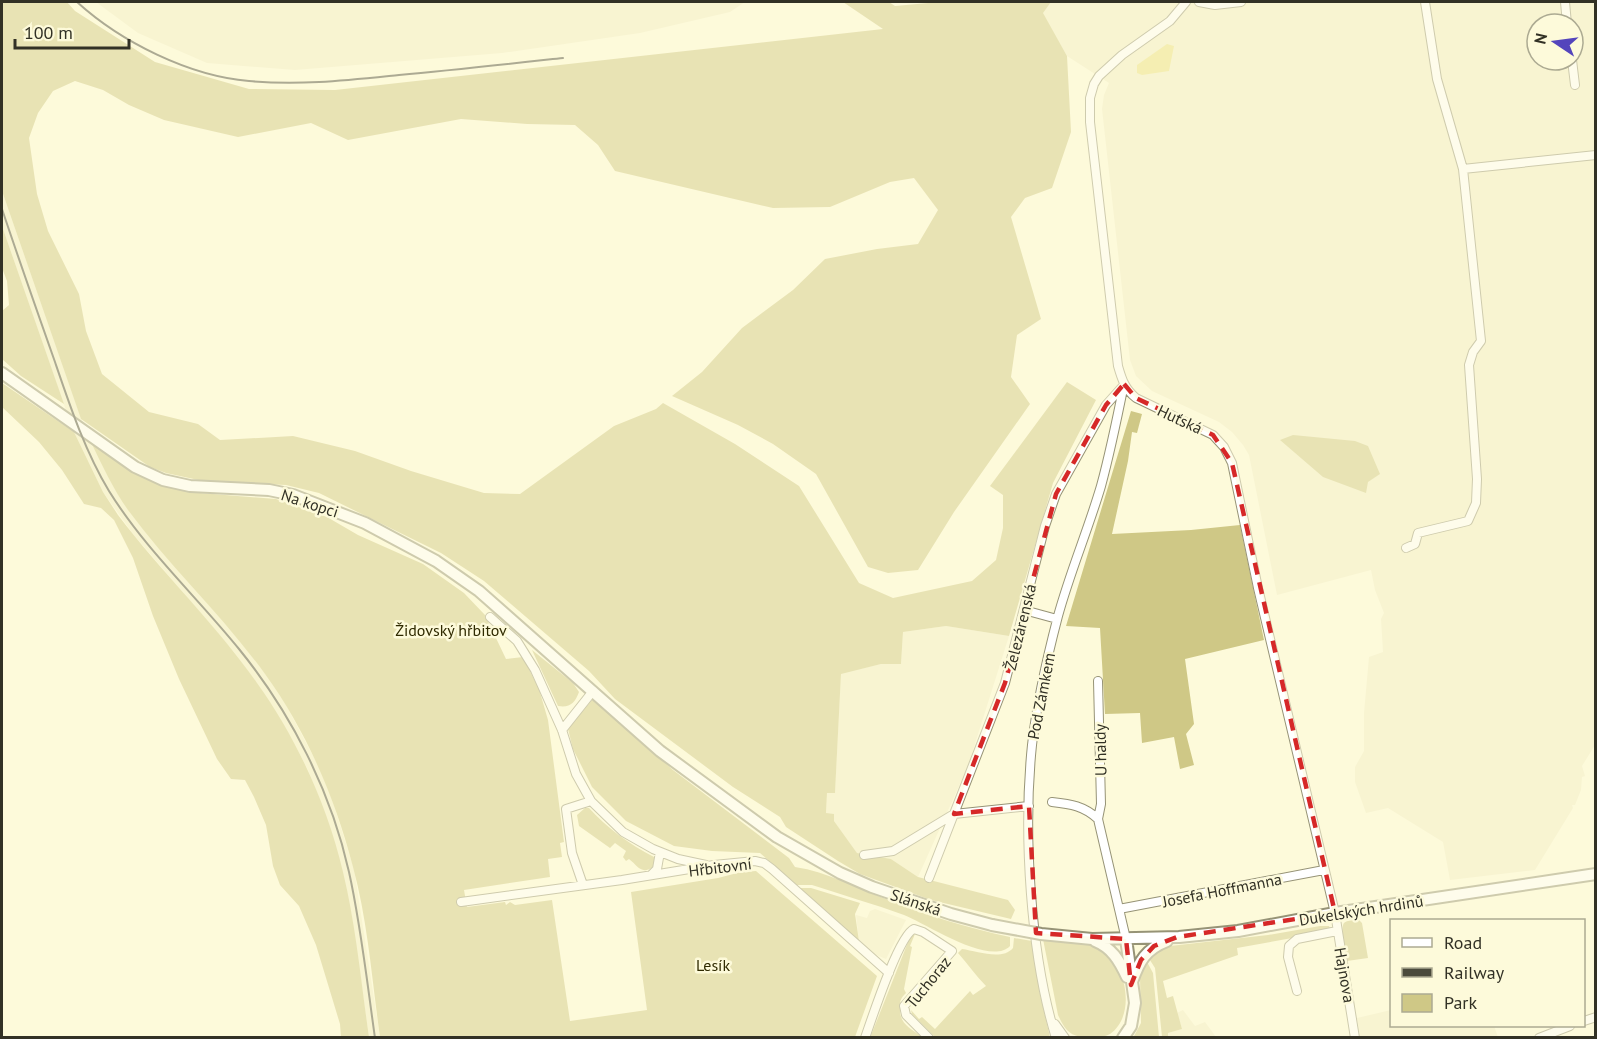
<svg xmlns="http://www.w3.org/2000/svg" width="1597" height="1039" viewBox="0 0 1597 1039" font-family="'PT Sans',sans-serif">
  <rect width="100%" height="100%" fill="#fdfada"/>
  <path fill="#f1edc6" fill-rule="evenodd" d="M96 2H745L730 12 640 33 502 53 295 70 207 63 138 33Z
    M1051 2H1595V745L1582 766 1585 776 1582 777 1581 790 1575 805H1572L1573 808 1535 870 1450 880 1443 842 1388 808 1366 813 1355 782V767L1364 751V713L1369 657 1383 652 1381 619 1384 613 1375 590 1371 570 1277 595 1249 455 1243 445 1232 432 1219 422 1152 391 1136 376 1130 360 1102 109 1104 95 1109 83 1067 56 1042 13ZM1537 24H1573V60H1537Z
    M2 191 83 424 113 486 142 527 243 645 266 675 286 705 318 765 331 796 354 869 380 1037H369L351 912 320 800 308 770 293 741 256 682 234 652 133 534 103 492 72 428 2 226Z
    M946 626 1009 636 968 766 918 877 891 859 857 853 834 821 826 814 827 792H835L841 673 881 664H901L903 632Z
    M875 909 906 920 886 959 874 954 859 941 856 915 867 918 870 911Z
    M1183 1010 1195 1026 1205 1022 1216 1037H1168V1033L1182 1029 1177 1013Z
    M1391 1010 1392 1026H1494L1498 1037H1360L1357 1018Z"/>
  <path fill="#cfc886" d="M2 2H67L75 11 155 62 249 89 335 90 883 29 843 2H889L895 6 939 2H1051L1043 13 1067 56 1071 132 1052 188 1025 198 1011 217 1041 319 1017 335 1011 377 1030 404 954 512 918 570 888 573 868 567 816 474 773 444 738 425 672 396 702 372 742 328 793 290 825 259 877 249 918 244 938 210 914 178 890 182 830 207 773 208 615 171 598 145 575 125 527 124 461 119 348 140 311 123 238 137 164 120 129 105 103 90 75 81 53 91 38 113 29 138 37 194 48 231 79 294 86 331 102 374 149 412 198 424 220 440 293 436 355 451 411 471 484 493 520 494 614 426 656 409 663 403 735 444 799 486 859 583 893 598 972 581 996 560 1003 528V495L990 486 1067 382 1096 400 1053 483 1009 636 946 626 903 632 901 664H881L841 674 835 793H827L826 813 834 814V821L857 853 891 859 918 877 1008 900 1015 910 1011 919 931 900 860 874 838 861 786 827 780 817 733 787 615 699 589 671 484 581 441 553 319 493 286 485 203 481 166 473 150 467 81 419 2 191Z
    M2 226 64 404 21 376 2 359V311L9 305 7 281 2 268Z
    M2 383 74 432 103 492 118 515C162 573 215 623 257 683 297 739 327 804 343 872 356 926 361 982 369 1037H341L340 1024 316 945 299 906 280 885 273 866 266 825 254 797 245 780 231 779 217 759 179 679 153 616 133 558 114 520 101 508 84 504 62 470 39 442 2 407Z
    M1131 411 1142 414 1137 433 1132 432 1128 461 1112 534 1191 530 1240 525 1264 640 1185 659 1194 724 1186 734 1194 765 1180 769 1174 737 1142 743 1140 713 1105 714 1100 628 1066 626Z
    M1293 435 1355 441 1368 446 1380 474 1368 482 1366 493 1323 477 1280 440Z
    M91 442 142 477 188 492 276 499 327 517 358 535 423 564 464 593 485 615 506 659 523 657 539 689 548 720 564 842 560 843 562 857 548 859 550 877 464 890 467 907 505 902 506 905 510 902 515 905 552 900 570 1021 647 1010 631 892 718 878 741 872 756 871 877 976 855 1037H380C372 981 368 922 353 867 335 798 307 732 265 674 223 616 170 567 128 510 113 489 102 465 91 442Z
    M532 650 573 683 579 692C575 703 570 708 558 706Z
    M592 700 602 705 673 770 789 858 795 867C828 872 856 888 886 899 926 915 968 928 1010 937V946C990 967 925 923 904 915 874 904 842 895 812 885H797L760 853 712 851 674 846 626 821 592 787 573 749 568 729Z
    M585 808H589C607 828 629 844 654 857L656 859 653 867C641 875 638 866 629 859L626 861 623 857 626 851 615 843 610 848 579 826 577 815Z
    M800 888H811L860 903 855 914 859 941Z
    M1359 920 1362 923 1368 958 1347 961C1346 954 1340 927 1344 923 1347 920 1355 920 1359 920Z
    M1320 926H1329L1331 931 1237 948 1238 955 1163 981 1167 998 1173 996 1182 1029 1168 1033V1037H1162L1155 968 1148 957 1163 948 1170 946 1268 935Z
    M915 934 910 946 912 947 904 989 906 993C901 998 900 1000 900 1007 899 1024 910 1028 922 1037L870 1038 910 937Z
    M1014 938 1032 941 1040 994 1050 1037H935L912 1014 911 1010 919 1019 922 1017 935 1029 970 991 973 995 986 986C976 976 968 964 958 953L962 949C977 951 1002 961 1013 948Z
    M1043 939C1062 941 1089 940 1105 952 1128 969 1135 1017 1110 1034 1104 1038 1095 1037 1087 1037 1070 1037 1065 1030 1058 1015Z
    M1146 960 1153 973 1159 1037 1133 1038 1141 1023 1140 978Z"/>
  <path fill="#ece182" d="M1167 44 1174 46 1169 71 1142 75 1137 73V65Z"/>
  <g fill="none" stroke-linecap="round" stroke-linejoin="round">
    <g stroke="#969376" stroke-width="10">
      <path id="minor" d="M1186 2 1170 21 1122 55 1099 76 1094 84 1090 98V122L1118 366C1122 380 1125 389 1136 398L1213 435 1224 447 1232 463 1258 588 1335 913 1355 1038
        M1199 2 1215 5 1241 2
        M1565 2 1567 24
        M1572 60 1575 85
        M1463 169 1596 155
        M1406 548 1415 544 1418 533 1468 521 1476 503 1477 479 1469 365 1473 352 1481 341 1463 169 1437 79 1425 2
        M1024 610 1057 619
        M490 617 517 641 535 670 562 730 576 774 591 801 623 832 653 849 678 859 706 865
        M562 730 593 691
        M1052 802C1071 804 1084 806 1098 819L1126 939
        M1098 819 1101 804 1098 681
        M864 855 893 851 954 814 1029 806
        M651 875 657 869 660 852
        M929 878 1005 683 1045 526 1056 494 1106 405 1123 386
        M583 885 572 853 566 809 591 801
        M461 902 622 880 714 865 755 861 764 863 772 869 889 973
        M1119 909 1324 870
        M1297 991 1288 957 1289 946 1297 939 1337 931
        M1584 1021 1596 1017
        M1055 1024 1065 1038
        M865 1038C872 1018 899 935 914 929L923 932 952 951 904 1006 906 1015 929 1038
        M1056 1038C1030 954 1023 832 1032 745 1037 701 1047 658 1058 616 1070 572 1088 530 1101 486 1110 453 1117 419 1124 384
        M1539 1038 1570 1026"/>
    </g>
    <g stroke="#969376" stroke-width="14">
      <path id="secondary" d="M2 373 135 467 163 480 190 486 269 490 293 495 365 523 436 561 479 591 660 751 777 837 840 873 872 887 951 914 992 925
        M1092 939 1179 937 1238 931 1335 913 1596 874
        M1095 941C1112 948 1119 960 1127 977
        M1132 982C1139 961 1146 949 1167 941
        M1123 1038 1131 1026 1135 1003 1126 939"/>
    </g>
    <use href="#minor" stroke="#fff" stroke-width="8"/>
    <use href="#secondary" stroke="#fff" stroke-width="10"/>
    <path stroke="#4b4a3c" stroke-width="2" d="M77 2C121 42 189 76 249 81 299 86 350 80 399 75 454 70 508 64 563 58
      M2 209C19 260 37 311 55 362 70 406 85 451 109 491 145 549 196 596 239 649 291 713 331 791 349 872 361 926 367 982 375 1038"/>
    <g stroke="#969376" stroke-width="14" stroke-linecap="butt">
      <path id="secondary-bridge" d="M992 925 1041 934 1092 939"/>
    </g>
    <use href="#secondary-bridge" stroke="#fff" stroke-width="10"/>
  </g>
  <path d="M0 0H1597V1039H0ZM1124 384 1136 398 1213 435 1232 463 1335 913 1177 937 1154 946 1141 960 1131 985 1126 939 1036 933 1029 806 954 814 1005 683 1056 494 1106 405Z" fill="#fdfada" fill-opacity=".55" fill-rule="evenodd"/>
  <path fill="none" stroke="#d62828" stroke-width="4.5" stroke-dasharray="12 8" stroke-linejoin="round" d="M1124 384 1136 398 1213 435 1232 463 1335 913 1177 937 1154 946 1141 960 1131 985 1126 939 1036 933 1029 806 954 814 1005 683 1056 494 1106 405Z"/>
  <g text-anchor="middle" stroke-width="5" stroke-linejoin="round" paint-order="stroke">
    <g font-size="16" fill="#323125" stroke="#fdfada">
      <text transform="translate(1180 419) rotate(25)" y="6">Huťská</text>
      <text transform="translate(310 503) rotate(18)" y="6">Na kopci</text>
      <text transform="translate(1020 627) rotate(-76)" y="6">Železárenská</text>
      <text transform="translate(1041 696) rotate(-79)" y="6">Pod Zámkem</text>
      <text transform="translate(1100 750) rotate(-91)" y="6">U haldy</text>
      <text transform="translate(720 867) rotate(-7)" y="6">Hřbitovní</text>
      <text transform="translate(1222 890) rotate(-11)" y="6">Josefa Hoffmanna</text>
      <text transform="translate(916 902) rotate(19)" y="6">Slánská</text>
      <text transform="translate(1361 910) rotate(-9)" y="6">Dukelských hrdinů</text>
      <text transform="translate(1345 975) rotate(80)" y="6">Hajnova</text>
      <text transform="translate(928 982) rotate(-51)" y="6">Tuchoraz</text>
    </g>
    <g font-size="16" fill="#2f2a00" stroke="#fdfada">
      <text x="451" y="636">Židovský hřbitov</text>
      <text x="713" y="971">Lesík</text>
    </g>
  </g>
  <rect width="1597" height="1039" fill="none" stroke="#323125" stroke-width="6"/>
  <rect x="1390" y="919" width="195" height="108" fill="#fdfada" stroke="#acaa92" stroke-width="1.5"/>
  <rect x="1402" y="938" width="30" height="9" fill="#ffffff" stroke="#acaa92" stroke-width="1.5"/>
  <text x="1444" y="949" font-size="18" fill="#323125">Road</text>
  <rect x="1402" y="968" width="30" height="9" fill="#4b4a3c" stroke="#acaa92" stroke-width="1.5"/>
  <text x="1444" y="979" font-size="18" fill="#323125">Railway</text>
  <rect x="1402" y="994" width="30" height="18" fill="#cfc886" stroke="#acaa92" stroke-width="1.5"/>
  <text x="1444" y="1009" font-size="18" fill="#323125">Park</text>
  <g transform="translate(1555 42) rotate(283)"><circle r="28" fill="#fdfada" stroke="#acaa92" stroke-width="1.5"/>
  <path d="M0-4.5L10 22L0 15L-10 22Z" fill="#5445bc"/>
  <text y="-9" font-size="16" font-weight="bold" text-anchor="middle" fill="#323125">N</text>
  </g>
  <path d="M15 39v9h114v-9" fill="none" stroke="#323125" stroke-width="3"/>
  <text x="24" y="39" font-size="18" fill="#323125" stroke="#fdfada" stroke-width="4.5" paint-order="stroke">100 m</text>
</svg>
